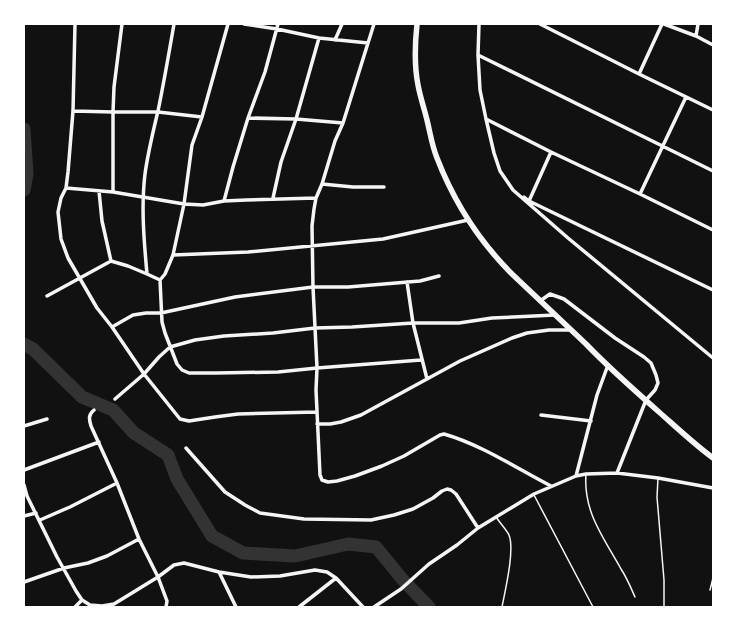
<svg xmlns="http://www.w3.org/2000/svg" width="737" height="631" viewBox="0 0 737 631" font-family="'Playfair Display',serif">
  <rect width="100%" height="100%" fill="#111"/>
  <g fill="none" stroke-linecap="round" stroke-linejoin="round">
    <path stroke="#333" stroke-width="13" d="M24 129 27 174 24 190
      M24 344 33 349 82 397 113 410 134 433 168 455 177 479 212 536 243 553 295 556 348 544 376 547 403 580 429 607"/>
    <path stroke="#f5f5f5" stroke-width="1.5" d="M586 474C583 512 604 538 621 569 627 578 631 588 635 597
      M658 478 657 497 664 580V607
      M534 495 593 607
      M496 517C500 523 506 529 509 535 515 550 505 591 502 607
      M710 590 713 578"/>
    <path stroke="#f5f5f5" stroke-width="3.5" d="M75 24 73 111 68 172 66 188 61 198 58 212 61 239 68 258 97 308 112 327 144 374 180 419 189 421 215 417 238 414 317 412
      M228 24 202 117 192 145 184 204 173 255 165 274 160 280 162 322 165 333 177 364 182 370 189 373H216L278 372 317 368 421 360
      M244 24 277 29 319 38 368 43
      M374 24 368 43 343 123 335 141 322 184 316 198 314 209 312 226 313 287 317 368 316 390 320 475 322 480 328 482 337 481 355 476 382 466 404 456 440 435 444 434C482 445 516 468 551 486
      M479 24 478 55 480 90 486 119 494 153 500 171 513 190 568 238 713 358
      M540 24 639 74 713 110
      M664 24 696 36 713 45
      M696 36 698 24
      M335 40 342 24
      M478 55 713 171
      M639 74 662 24
      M73 111 113 112H158L202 117
      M248 118 296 119 343 123
      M486 119 551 152 640 194 713 230
      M322 184 353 187H384
      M66 188 113 192 184 204 203 205 224 201 246 200 316 198
      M99 191 102 221 111 261
      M113 192V112L114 87 122 24
      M640 194 686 97
      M524 197 529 201 713 290
      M273 198 281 162 296 119 319 38
      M224 201 233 167 248 118 265 72 278 24
      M529 201 551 152
      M173 255 248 252 383 239 468 220
      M160 280 147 274C144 241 141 207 145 174 148 152 153 132 158 111 164 82 169 53 174 24
      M407 282 413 323 427 379
      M47 296 111 261 128 266 147 274
      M540 301 550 294 564 299 615 338 644 357 651 363 656 375 658 383 655 390 646 400 617 473
      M112 327 133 315 146 313H161L235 297 313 287H348L420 281 439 276
      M115 399 144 374 159 357 170 347 195 340 224 336 273 333 315 328 352 327 413 323H459L492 318 555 315
      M94 410C88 415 89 419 91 426L117 483 139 539 158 577 167 601 166 607
      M541 415 591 421
      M317 424H330L341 422 361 415 460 361 512 338 527 333 549 330H570
      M24 426 47 419
      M186 448 225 492 245 505 260 513 304 519 371 520 394 515 413 509 433 498 442 491 447 489 451 490 456 494 478 528
      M24 470 99 442
      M576 476 597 395 608 365
      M24 485 27 496 57 557 76 591 82 600 90 605 102 606 114 604 158 577 174 565 184 563 219 572 251 577 280 576 315 570 327 572 336 578 363 607
      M24 516 36 513
      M40 520 70 507 117 483
      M219 572 236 607
      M24 582 64 568 88 563 107 556 139 539
      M75 607 82 600
      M299 607 336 578
      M374 607 401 589 429 564 457 545 478 528 534 494 576 476 586 474 617 473 658 478 713 488"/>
    <path stroke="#f5f5f5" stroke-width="5.5" d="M417 24C415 43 414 65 418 85 420 96 424 108 427 120 430 132 432 146 437 158 454 202 479 241 512 274L586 344C609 368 634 390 659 412 676 427 694 444 713 458"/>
  </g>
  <rect width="737" height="631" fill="none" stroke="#ffffff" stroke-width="50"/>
</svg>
